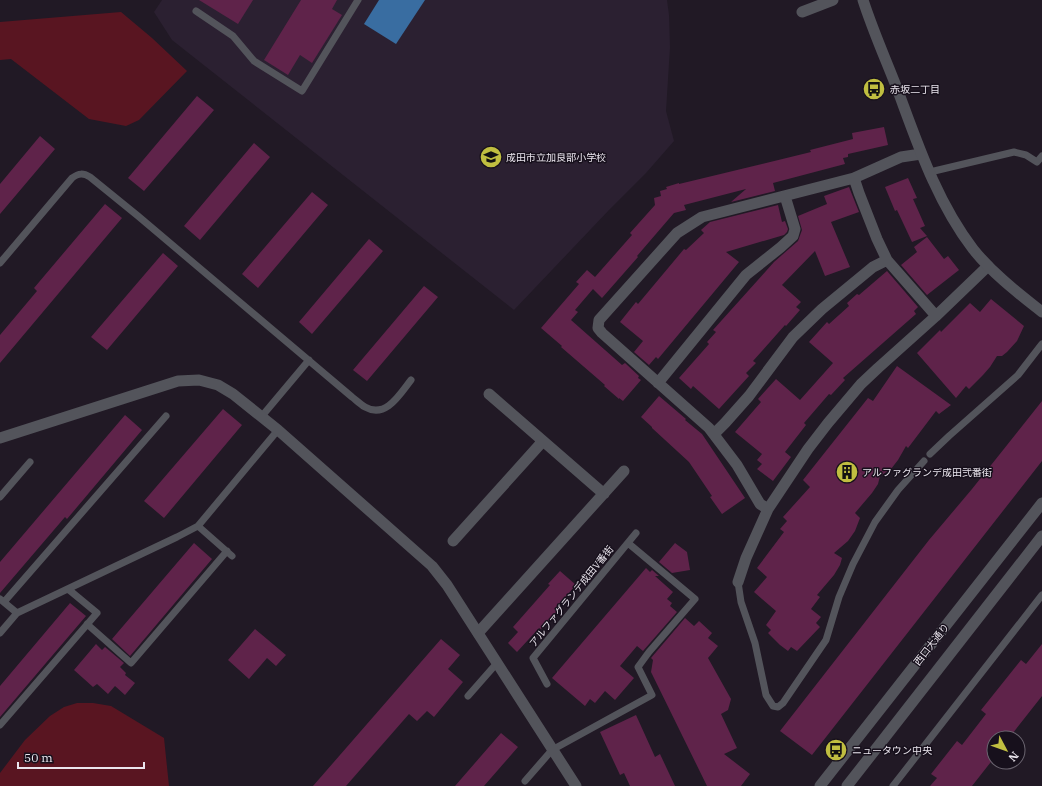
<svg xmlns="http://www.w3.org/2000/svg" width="1042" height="786" viewBox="0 0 1042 786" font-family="'IBM Plex Serif','Noto Sans JP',serif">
  <rect width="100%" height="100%" fill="#211925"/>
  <path fill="#2b2031" d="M162 0H667L669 15 670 47 666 111 674 141 646 173 609 210 514 310 172 40 154 12Z"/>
  <path fill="#591521" d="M121 12 152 38 187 71 139 120 126 126 89 119 11 59 0 60V22Z
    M77 703H93L111 706 164 738 169 786H0V773L25 740 50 716 64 707Z"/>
  <path fill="#396da1" d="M379 0H425L396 44 364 24Z"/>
  <path fill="#5f234a" d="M199 0H253L238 24Z
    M301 0H337L332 9 342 15 312 63 300 55 288 75 264 60Z
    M197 96 214 110 144 191 128 178Z
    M884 127 888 145 848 154V157L843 158 845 164 773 183 775 191 731 202 746 189 684 205 686 210 674 213 637 256 638 257 602 298 593 289 575 310 578 312 571 320 622 365 625 363 639 376 638 378 641 380 623 401 619 398V399L604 386 605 385 561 347 562 346 541 328 579 284 576 282 587 270 595 277 632 235 630 233 655 205 654 198 661 196 660 191 667 189 666 187 679 183V184L811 152 810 150 853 139 852 133Z
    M40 136 55 149 0 214V184Z
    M254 143 270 157 200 240 184 226Z
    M908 178 917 198 913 199 925 226 920 228 927 236 912 242 897 210 895 211 885 187Z
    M849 187 859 212 831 222 850 267 825 276 815 251 782 285 801 302 796 307 800 310 786 326 785 325 753 361 756 363 746 373 749 376 719 409 693 386 691 389 679 378 709 344 707 342 716 332 713 330 774 262 798 241 802 230 798 216 827 204 824 196Z
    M312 192 328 205 258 288 242 274Z
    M105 204 122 218 0 363V335L37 291 34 288Z
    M778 205 782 222 785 221 788 229 787 232 784 235 726 252 739 262 658 359 656 357 649 365 634 352 643 341 620 322 636 302 638 304 684 249 686 250 704 233 701 230 710 222Z
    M927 237 944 259 948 256 959 270 927 295 901 265 917 252 914 247Z
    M369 239 383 251 312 334 299 322Z
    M163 253 178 266 107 350 91 337Z
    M887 271 918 307 914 311 916 314 843 378 845 380 831 395 829 394 804 423 806 425 785 452 791 457 773 481 757 469 762 464 757 460 762 454 735 432 761 402 758 399 776 379 800 400 833 363 809 342 827 322 829 324 849 306 847 303 857 294 859 295Z
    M424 286 438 297 367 381 353 370Z
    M991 299 1024 326 1017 341 1007 352 1002 356H997L990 367 983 375 969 389 966 386 956 398 917 353 940 330 941 332 970 303 980 312Z
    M897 366 951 405 939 414 936 411 908 448 906 446 898 460 891 469 880 476 878 484 872 493 855 513 860 518 855 531 848 541 834 553 842 558 840 565 834 575 817 595 820 597 811 609 821 617 816 623 820 627 797 651 791 647 788 651 780 645 768 633 771 630 766 625 776 611 754 592 767 577 757 568 784 532 780 529 787 521 783 517 810 487 803 480 868 398 873 401Z
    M659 396 686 419 685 420 702 434 745 498 722 514 710 497 712 496 689 462 652 428V427L641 417Z
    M1042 401V461L812 755 780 731 929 540 972 489Z
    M223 409 242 425 164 518 144 501Z
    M125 415 142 430 67 519 65 517 0 593V562Z
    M194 543 212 559 130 656 112 639Z
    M675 543 687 552 690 570 672 573 659 562Z
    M646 568 650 572 652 570 659 576H655L673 592 667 599 672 603 670 606 677 612 643 651 637 646 620 666 634 678 615 700 605 691 595 703 590 699 585 706 552 678Z
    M560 571 576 585 557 606 560 608 541 629 539 628 517 652 508 643 518 632 513 627 550 585 548 584Z
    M70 603 86 616 0 717V686Z
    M685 618 694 626 699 621 712 633 708 638 718 646 708 658 731 699 728 710 721 714 737 748 724 754 750 774 741 786H707L651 672 653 660 651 658Z
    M255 629 286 655 276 666 267 658 249 679 228 660Z
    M441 639 460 655 448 669 463 682 434 717 427 711 417 721 409 714 346 786H313Z
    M96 644 102 650 105 647 124 663 120 667 126 673 125 675 135 683 125 695 115 686 108 694 97 684 93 687 74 670Z
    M1042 644V696L1009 738H994V758L972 786H930L937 778 931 774 957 741 962 745 986 714 981 710 1021 660 1026 664Z
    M636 715 655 757 660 754 675 786H630L624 773 620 775 600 732Z
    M501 733 518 747 484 786H455Z"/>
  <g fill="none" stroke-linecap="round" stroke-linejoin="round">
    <path stroke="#53545b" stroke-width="7" d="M196 11 233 36 254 61 302 91 358 0
      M930 172 1014 152 1026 155 1037 162 1042 156
      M0 263 72 178C79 173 83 173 90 177L138 216 352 397C356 400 360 404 365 407 386 419 400 394 411 380
      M262 416 309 360
      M930 454 949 436 1018 375 1042 344
      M0 497 30 462
      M198 526 232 556
      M738 582 741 602 755 643 766 695 773 706 778 707 783 703 826 640 839 597 853 564 875 522 898 490 924 461
      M0 599 17 613
      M4 602 166 416
      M87 624 131 663 227 551
      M0 633 17 613 177 537 198 526 278 430
      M547 684 533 658 636 533
      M468 696 497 663
      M0 725 97 613 68 589
      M525 781 552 750 652 695 638 667 649 652 695 599 628 543
      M893 786 1042 595"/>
    <path stroke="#53545b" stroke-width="11" d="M802 12 833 0
      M854 178 859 193 877 239 887 260 936 316
      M658 383 746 275 781 247 793 236 795 229 785 196
      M489 394 604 494
      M714 434 725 423 749 396 793 337 822 309 873 267 887 260
      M768 509 760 504 737 465 709 428 602 333 598 328 599 320 677 233 702 217 854 178 901 157 921 154
      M453 541 543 441
      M738 582 746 558 768 509 808 449 828 423 861 384 878 368 936 316 988 266
      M478 633 624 471"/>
    <path stroke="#53545b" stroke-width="11" d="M863 0C873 31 886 60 898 91 918 145 937 202 973 249 993 274 1018 293 1042 312
      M0 438 178 381 199 380 218 385 233 394 278 430 432 566 447 585 576 786
      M820 786 1042 503
      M847 786 1042 536"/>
  </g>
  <defs>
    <g id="bus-disc" transform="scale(1.15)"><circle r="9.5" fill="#c0be40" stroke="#17101c"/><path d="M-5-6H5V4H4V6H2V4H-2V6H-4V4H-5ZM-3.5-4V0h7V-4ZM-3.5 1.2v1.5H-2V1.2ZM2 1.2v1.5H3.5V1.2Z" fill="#111"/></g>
    <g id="school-disc" transform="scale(1.15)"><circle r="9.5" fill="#c0be40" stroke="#17101c"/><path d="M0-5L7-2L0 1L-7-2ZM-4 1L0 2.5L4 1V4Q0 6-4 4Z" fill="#111"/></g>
    <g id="building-disc" transform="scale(1.15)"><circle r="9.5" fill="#c0be40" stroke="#17101c"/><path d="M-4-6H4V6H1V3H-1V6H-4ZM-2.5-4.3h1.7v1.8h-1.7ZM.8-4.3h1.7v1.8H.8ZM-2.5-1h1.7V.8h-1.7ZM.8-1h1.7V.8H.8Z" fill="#111"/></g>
  </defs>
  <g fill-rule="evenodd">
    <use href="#bus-disc" x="874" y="89"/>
    <use href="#school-disc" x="491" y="157"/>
    <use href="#building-disc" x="847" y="472"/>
    <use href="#bus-disc" x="836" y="750"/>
  </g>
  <g text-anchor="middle" stroke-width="3" stroke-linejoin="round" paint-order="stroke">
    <g font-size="10" fill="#eae5ed" stroke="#17101c" text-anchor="start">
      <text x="890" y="93">赤坂二丁目</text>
      <text x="506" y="161">成田市立加良部小学校</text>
      <text x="862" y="476">アルファグランデ成田弐番街</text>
      <text x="852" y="754">ニュータウン中央</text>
    </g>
    <g font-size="10" fill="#eae5ed" stroke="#17101c">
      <text transform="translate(571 596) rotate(-51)" y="4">アルファグランデ成田V番街</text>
      <text transform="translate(931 644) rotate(-52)" y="4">西口大通り</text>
    </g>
  </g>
  <g transform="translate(1006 750) rotate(131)"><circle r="19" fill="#17101c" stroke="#6b6570"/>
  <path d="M0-3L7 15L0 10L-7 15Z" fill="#c0be40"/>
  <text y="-6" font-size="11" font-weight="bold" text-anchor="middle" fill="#eae5ed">N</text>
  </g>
  <path d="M18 762v6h126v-6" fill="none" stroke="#eae5ed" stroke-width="2"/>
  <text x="24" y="762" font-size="12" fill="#eae5ed" stroke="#17101c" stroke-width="3" paint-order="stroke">50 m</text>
</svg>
